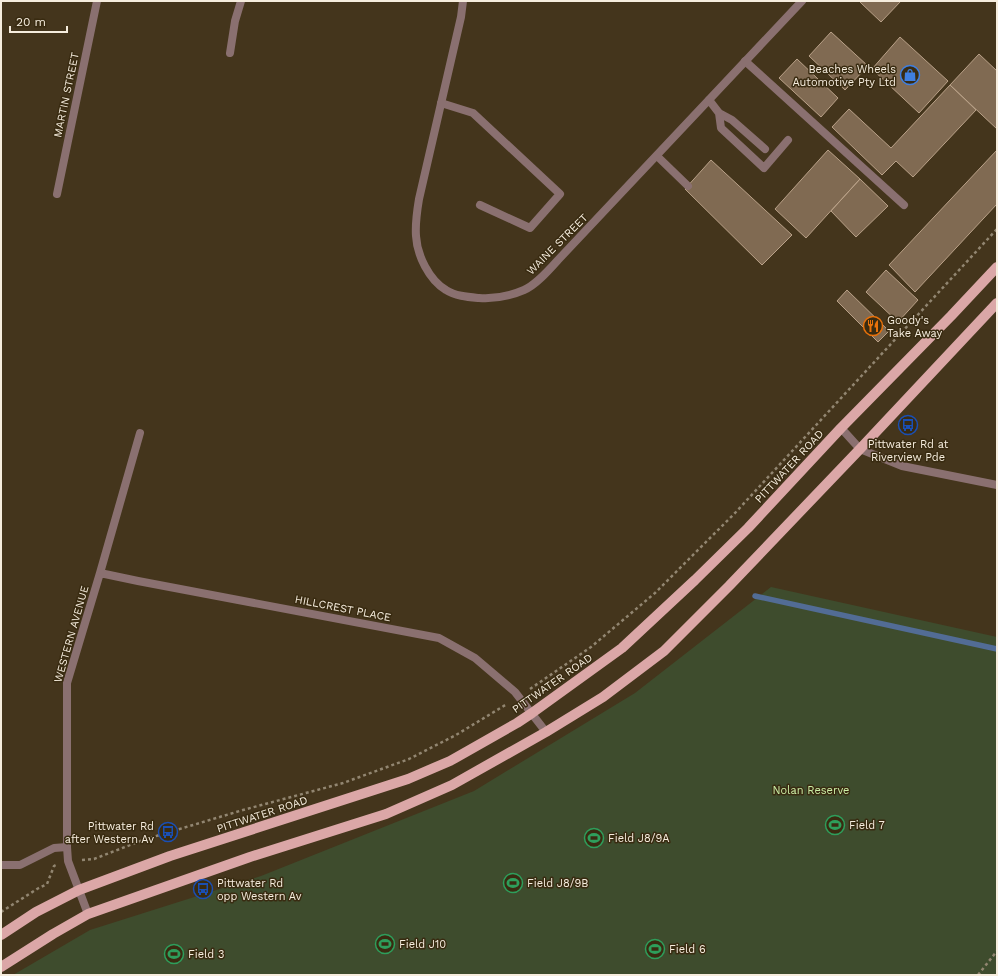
<svg xmlns="http://www.w3.org/2000/svg" width="998" height="976" viewBox="0 0 998 976" font-family="'Work Sans',sans-serif">
  <rect width="100%" height="100%" fill="#44351c"/>
  <path fill="#3e4c2d" d="M771 587 997 637V975H13L90 930 261 876 474 791 635 693Z"/>
  <g fill="none" stroke-linecap="round" stroke-linejoin="round">
    <path stroke="#526c95" stroke-width="5.5" d="M755 596 997 649"/>
  </g>
  <path fill="#806a52" stroke="#b9a188" d="M861 1H901L881 22 860 2Z
    M831 32 868 66 845 90 809 56Z
    M900 37 948 81 919 113 872 69Z
    M979 54 997 71V129L950 85Z
    M797 59 838 98 821 117 779 78Z
    M950 85 976 110 913 177 896 161 882 175 832 127 849 109 891 148Z
    M828 150 860 179 806 238 775 209Z
    M997 150V204L915 292 889 265Z
    M711 160 792 235 762 265 685 189Z
    M860 179 888 206 856 237 831 211Z
    M886 270 918 300 898 322 866 292Z
    M847 290 889 331 878 342 837 301Z"/>
  <g fill="none" stroke-linecap="round" stroke-linejoin="round">
    <path stroke="#928671" stroke-width="2.5" stroke-dasharray="3 3" stroke-linecap="butt" d="M530 689 591 647 655 593 735 513 997 229
      M82 860 94 859 143 840 243 810 343 783 409 759 456 735 507 704
      M1 912 37 889 47 884 54 866 56 865
      M978 975 997 951"/>
    <path stroke="#8a7070" stroke-width="8" d="M230 53 235 21 241 1
      M745 61 904 205
      M709 100 719 113 732 120 765 149
      M441 103 473 113 560 194 530 228 480 205
      M719 113 721 128 764 168 788 140
      M657 156 688 186
      M1 865H20L54 848 67 847"/>
    <path stroke="#8a7070" stroke-width="8" d="M463 1 461 17 419 199C417 211 415 223 416 236 417 255 429 280 446 290 455 296 468 297 479 298 493 299 510 296 524 290 536 285 549 270 558 260L802 1
      M57 194 97 1
      M841 428 860 449 902 466 997 485
      M100 573 138 581 439 638 475 658 515 692 546 732
      M88 914 68 861 67 847V683L100 573 140 433"/>
    <path stroke="#dba7a7" stroke-width="10" d="M1 935 36 912 79 890 170 856 408 779 450 761 517 723 532 713 622 648 695 580 748 528 841 428 951 316 997 267
      M1 967 53 934 88 914 250 857 386 814 452 785 546 732 603 697 664 651 729 586 860 449 997 303"/>
  </g>
  <defs>
    <g id="shop-ring" transform="scale(1)"><circle r="9.5" fill="#392b11" stroke="#3f7fe0" stroke-width="1.5"/><path d="M-5-2.5h2.3a2.7 3.5 0 0 1 5.4 0H5L5.5 6h-11ZM-1.5-2.5h3a1.5 2.3 0 0 0-3 0Z" fill="#3f7fe0"/></g>
    <g id="restaurant-ring" transform="scale(1)"><circle r="9.5" fill="#392b11" stroke="#e8710a" stroke-width="1.5"/><path d="M-5-6h1v4h1v-4h1v4h1v-4h1v5L-1.5 .5V6h-2V.5L-5-1ZM5-6V6H3V1.5H1.5Q1.5-4 5-6Z" fill="#e8710a"/></g>
    <g id="bus-ring" transform="scale(1)"><circle r="9.5" fill="#392b11" stroke="#1a4fb4" stroke-width="1.5"/><path d="M-5-6H5V4H4V6H2V4H-2V6H-4V4H-5ZM-3.5-4V0h7V-4ZM-3.5 1.2v1.5H-2V1.2ZM2 1.2v1.5H3.5V1.2Z" fill="#1a4fb4"/></g>
    <g id="stadium-ring" transform="scale(1)"><circle r="9.5" fill="#392b11" stroke="#2e9e5b" stroke-width="1.5"/><path d="M0-5a6.5 5 0 1 0 0 10a6.5 5 0 1 0 0-10ZM-3.5-1.8h7v3.6h-7Z" fill="#2e9e5b"/></g>
  </defs>
  <g fill-rule="evenodd">
    <use href="#shop-ring" x="910" y="75"/>
    <use href="#restaurant-ring" x="873" y="326"/>
    <use href="#bus-ring" x="908" y="425"/>
    <use href="#stadium-ring" x="835" y="825"/>
    <use href="#bus-ring" x="168" y="832"/>
    <use href="#stadium-ring" x="594" y="838"/>
    <use href="#stadium-ring" x="513" y="883"/>
    <use href="#bus-ring" x="203" y="889"/>
    <use href="#stadium-ring" x="385" y="944"/>
    <use href="#stadium-ring" x="655" y="949"/>
    <use href="#stadium-ring" x="174" y="954"/>
  </g>
  <g text-anchor="middle" stroke-width="3" stroke-linejoin="round" paint-order="stroke">
    <g font-size="11" fill="#f6edde" stroke="#392b11" text-anchor="start">
      <text x="896" y="73" text-anchor="end">Beaches Wheels<tspan x="896" dy="13">Automotive Pty Ltd</tspan></text>
      <text x="887" y="324">Goody's<tspan x="887" dy="13">Take Away</tspan></text>
      <text x="908" y="448" text-anchor="middle">Pittwater Rd at<tspan x="908" dy="13">Riverview Pde</tspan></text>
      <text x="849" y="829">Field 7</text>
      <text x="154" y="830" text-anchor="end">Pittwater Rd<tspan x="154" dy="13">after Western Av</tspan></text>
      <text x="608" y="842">Field J8/9A</text>
      <text x="217" y="887">Pittwater Rd<tspan x="217" dy="13">opp Western Av</tspan></text>
      <text x="527" y="887">Field J8/9B</text>
      <text x="399" y="948">Field J10</text>
      <text x="669" y="953">Field 6</text>
      <text x="188" y="958">Field 3</text>
    </g>
    <g font-size="11" fill="#f6edde" stroke="#392b11">
      <text transform="translate(66 95) rotate(-78)" y="4">MARTIN STREET</text>
      <text transform="translate(557 244) rotate(-45)" y="4">WAINE STREET</text>
      <text transform="translate(789 466) rotate(-47)" y="4">PITTWATER ROAD</text>
      <text transform="translate(343 608) rotate(11)" y="4">HILLCREST PLACE</text>
      <text transform="translate(71 634) rotate(-74)" y="4">WESTERN AVENUE</text>
      <text transform="translate(552 683) rotate(-35)" y="4">PITTWATER ROAD</text>
      <text transform="translate(262 814) rotate(-18)" y="4">PITTWATER ROAD</text>
    </g>
    <g font-size="11" fill="#ccefa6" stroke="#392b11">
      <text x="811" y="794">Nolan Reserve</text>
    </g>
  </g>
  <rect width="998" height="976" fill="none" stroke="#f6edde" stroke-width="4"/>
  <path d="M10 26v6h57v-6" fill="none" stroke="#f6edde" stroke-width="2"/>
  <text x="16" y="26" font-size="12" fill="#f6edde" stroke="#392b11" stroke-width="3" paint-order="stroke">20 m</text>
</svg>
